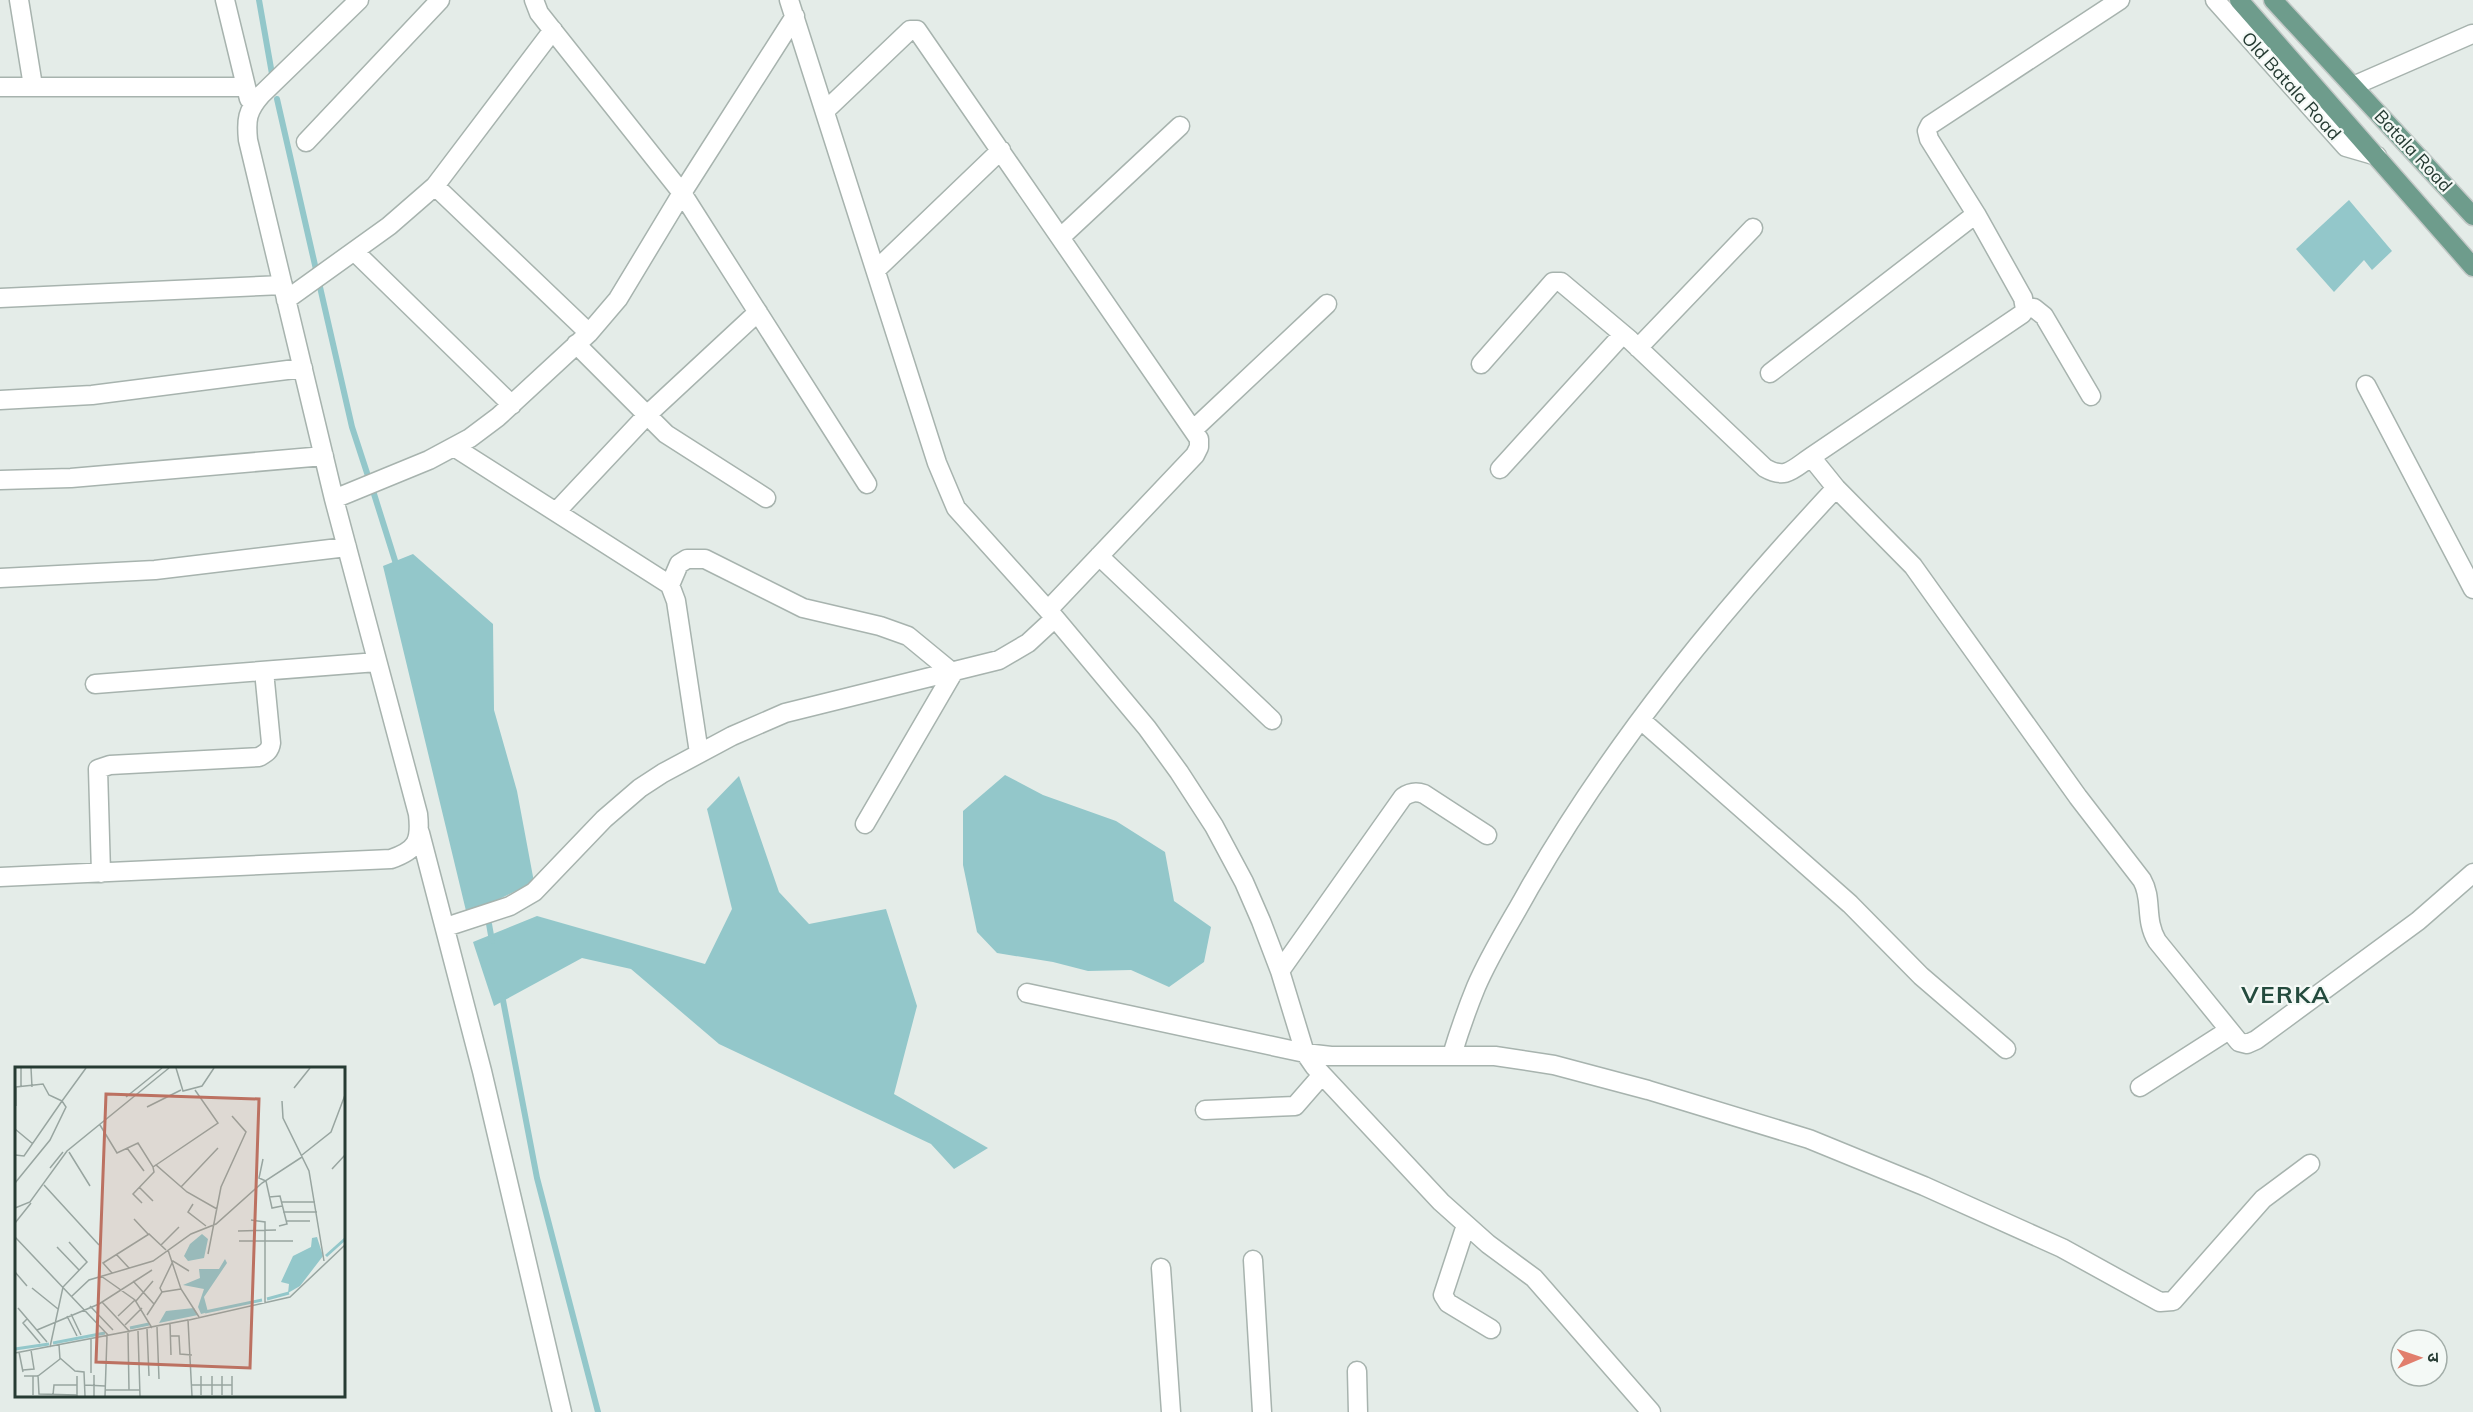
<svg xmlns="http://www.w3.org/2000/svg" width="2473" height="1412" viewBox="0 0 2473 1412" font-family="Mulish,'Noto Sans Devanagari',sans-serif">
  <rect width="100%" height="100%" fill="#e4ece8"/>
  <path fill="#93c7ca" d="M2349 200 2392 251 2372 270 2364 260 2334 292 2296 249Z
    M413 554 493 624 494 710 517 791 534 882 467 915 383 566Z
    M1005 775 1043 795 1116 821 1165 852 1174 901 1211 927 1204 962 1169 987 1131 970 1088 971 1053 962 997 953 977 932 963 865V811Z
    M739 776 779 892 809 924 886 909 917 1006 894 1094 988 1148 954 1169 931 1144 719 1044 631 969 582 958 494 1006 473 942 537 916 705 964 732 909 707 809Z"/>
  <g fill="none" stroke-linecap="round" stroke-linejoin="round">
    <path stroke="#93c7ca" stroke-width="6" d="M259 0 272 74
      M277 99 352 427 368 476
      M374 494 397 567
      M489 924 492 941
      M502 995 537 1178 598 1412"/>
    <g stroke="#a7b3ae" stroke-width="21">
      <path id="minor" d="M19 0 33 86
        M225 0 249 99
        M534 0 539 13 682 193 867 484
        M789 0 937 463 956 508 1055 618 1147 728 1179 772 1214 826 1244 882 1261 921 1280 971 1305 1053 1314 1066 1441 1202 1488 1244 1534 1278 1651 1412
        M2215 0 2346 147 2377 156
        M2353 86 2472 34
        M0 87H246
        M825 111 910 30H917L1199 439V447L1195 455 1048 610
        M306 142 440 0
        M435 186 589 333
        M1061 237 1180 126
        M355 252 512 405
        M876 270 1001 150
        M0 298 283 285
        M286 300 389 226 435 186 553 30
        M2025 309 2034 308 2044 316 2091 396
        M576 344 666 434 766 498
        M1638 348 1753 228
        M1481 364 1553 282H1561L1630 340 1765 468C1786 480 1793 469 1811 457
        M1770 373 1976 214
        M2366 385 2473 589
        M0 400 92 395 303 368
        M1194 429 1327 304
        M454 447 670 585 676 601 699 753
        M1500 469 1623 334
        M0 480 71 478 324 456
        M1836 488 1913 566 2078 797 2142 880C2153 899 2144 919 2157 941L2239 1042 2247 1044 2256 1040 2418 921 2473 873
        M334 499 429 460 470 438 498 417 589 333 618 299 682 193 795 16
        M556 512 647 415 758 312
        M1099 556 1272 720
        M0 578 155 570 347 547
        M670 585 679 564 687 559H705L803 608 880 626 908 636 953 673 865 824
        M95 684 377 662
        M1641 720 1850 904 1921 976 2006 1049
        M420 833 482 1071 562 1412
        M101 873 98 769 110 765 259 757C266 753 270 751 271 743L264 671
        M0 877 391 859C417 850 421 841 418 814L334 499 248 140C246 120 247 111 261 95L359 0
        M446 927 510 906 534 892 604 819 640 788 663 773 732 736 785 713 999 660 1028 643 1055 618
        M1280 971 1403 797C1410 792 1416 791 1424 794L1487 835
        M1027 993 1305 1053 1331 1056H1495L1554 1065 1648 1090 1809 1139 1924 1186 2062 1248 2160 1302 2173 1301 2263 1199 2310 1164
        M1452 1055C1459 1032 1467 1009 1476 987 1491 952 1512 920 1530 887 1614 741 1722 610 1836 488L1811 457 2022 314 2025 309 2023 298 1976 214 1929 139 1927 131 1930 125 2120 0
        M2140 1087 2229 1030
        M1205 1110 1295 1106 1322 1075
        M1466 1225 1443 1295 1448 1303 1491 1329
        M1253 1260 1262 1412
        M1161 1268 1171 1412
        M1357 1371 1358 1412"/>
    </g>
    <g stroke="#c2c8c6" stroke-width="21">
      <path id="major" d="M2239 0 2473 267
        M2273 0 2473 216"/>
    </g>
    <use href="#minor" stroke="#fff" stroke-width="18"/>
    <use href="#major" stroke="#6e9c8c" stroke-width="18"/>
  </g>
  <g text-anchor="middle" stroke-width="4.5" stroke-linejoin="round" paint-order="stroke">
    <g font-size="18" fill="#263b33" stroke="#f4f9f6">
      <text transform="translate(2291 86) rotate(48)" y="6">Old Batala Road</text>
      <text transform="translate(2413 151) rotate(47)" y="6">Batala Road</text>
    </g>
    <g font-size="24" font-weight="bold" letter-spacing="1.5" fill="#244b3e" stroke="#f4f9f6">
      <text x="2286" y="1003">VERKA</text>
    </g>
  </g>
  <g transform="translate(15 1067)">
    <rect width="330" height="330" fill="#e4ece8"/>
    <path d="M187 167 193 172 189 191 173 194 169 189 175 177ZM302 170 308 189 285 219 273 226 274 217 266 215 278 189 296 180 297 171ZM210 192 212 196 189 230 193 245 186 247 183 240 189 222 168 218 185 211 184 202H204ZM179 241 183 248 144 256 151 244Z" fill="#93c7ca"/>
    <path fill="none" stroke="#93c7ca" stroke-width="3" d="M311 189 330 172M252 232 274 226M190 245 247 233M115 261 134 257M38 276 90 266M0 282 34 277"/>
    <path fill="none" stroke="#98a5a0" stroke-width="1.5" d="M16 1 17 20M161 1 168 24 187 19 199 1M6 20V1M279 21 295 1M111 30 147 1M267 34 268 51 294 104 309 194M1 39V20L28 17 34 28 47 34M132 40 166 23M85 58 102 86 123 76 138 100 141 98 172 125 202 142M0 62 18 77M112 81 129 104M54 85 75 119M0 88 9 89 47 34M287 88 316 65 330 28M248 92 244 111 251 114 257 141 267 139M141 98 203 56 180 23M35 101 48 85M317 102 330 88M0 116 35 73 51 40 47 34 71 1M29 118 84 178M124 120 138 134M166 120 203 81M254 130 265 129 272 157 264 159M266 135H300M127 136 118 127 139 105 138 100M178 137 173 145 191 159M0 141 15 135 52 84 154 1M268 145H302M119 152 133 167M236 153 250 155V237M271 154H295M0 156 16 136M223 164 261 163M0 170 93 268M224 174H278M146 178 164 160M42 180 64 203M153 183 166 222 184 250M101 187 114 201M193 187 206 120 231 65 217 49M0 205 12 219M97 206 88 196 134 167 151 183M86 209 120 233 137 261M118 214 139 237M17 221 43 242M147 225 145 221 158 194 174 204M57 229 74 213 138 194 176 167 201 157 247 116 287 90M121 234 138 214M87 235 115 265M75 239 98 263M3 241 32 275M56 247 66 268M132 248 147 225 166 222M52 249 62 269M103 249 120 233M12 252 8 256 25 276M174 253 275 230 330 178M155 257 156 288M110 258 127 241M142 260 144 312M132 262 134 309M22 263 84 237 137 203M123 264 125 329M113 266 114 323M155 269H164L165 287 177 288M76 272V306M35 280 48 220 72 195 54 175M4 285 8 305M0 286 173 253 177 329M45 291 60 304 69 305 70 329M8 303 19 302 16 283M23 308 24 327 62 328M79 308V329M9 309H23L45 292 44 278M18 309V328M62 309V329M70 318 90 319M177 318H217M90 323H125M38 328 39 318H62M186 328V309M197 328V309M207 328V309M217 328V309M90 329 92 269"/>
    <path fill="#bc7161" fill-opacity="0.15" stroke="#bc7161" stroke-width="3" d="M91 27 244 32 235 301 81 295Z"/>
    <rect width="330" height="330" fill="none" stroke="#263b33" stroke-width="3"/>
  </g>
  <g transform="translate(2419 1358) rotate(88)"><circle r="28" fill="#f4f9f6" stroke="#a2ada8" stroke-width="1.5"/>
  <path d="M0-4.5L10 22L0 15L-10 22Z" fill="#e17e6d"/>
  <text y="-9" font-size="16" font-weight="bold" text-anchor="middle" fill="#263b33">उ</text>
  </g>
</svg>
